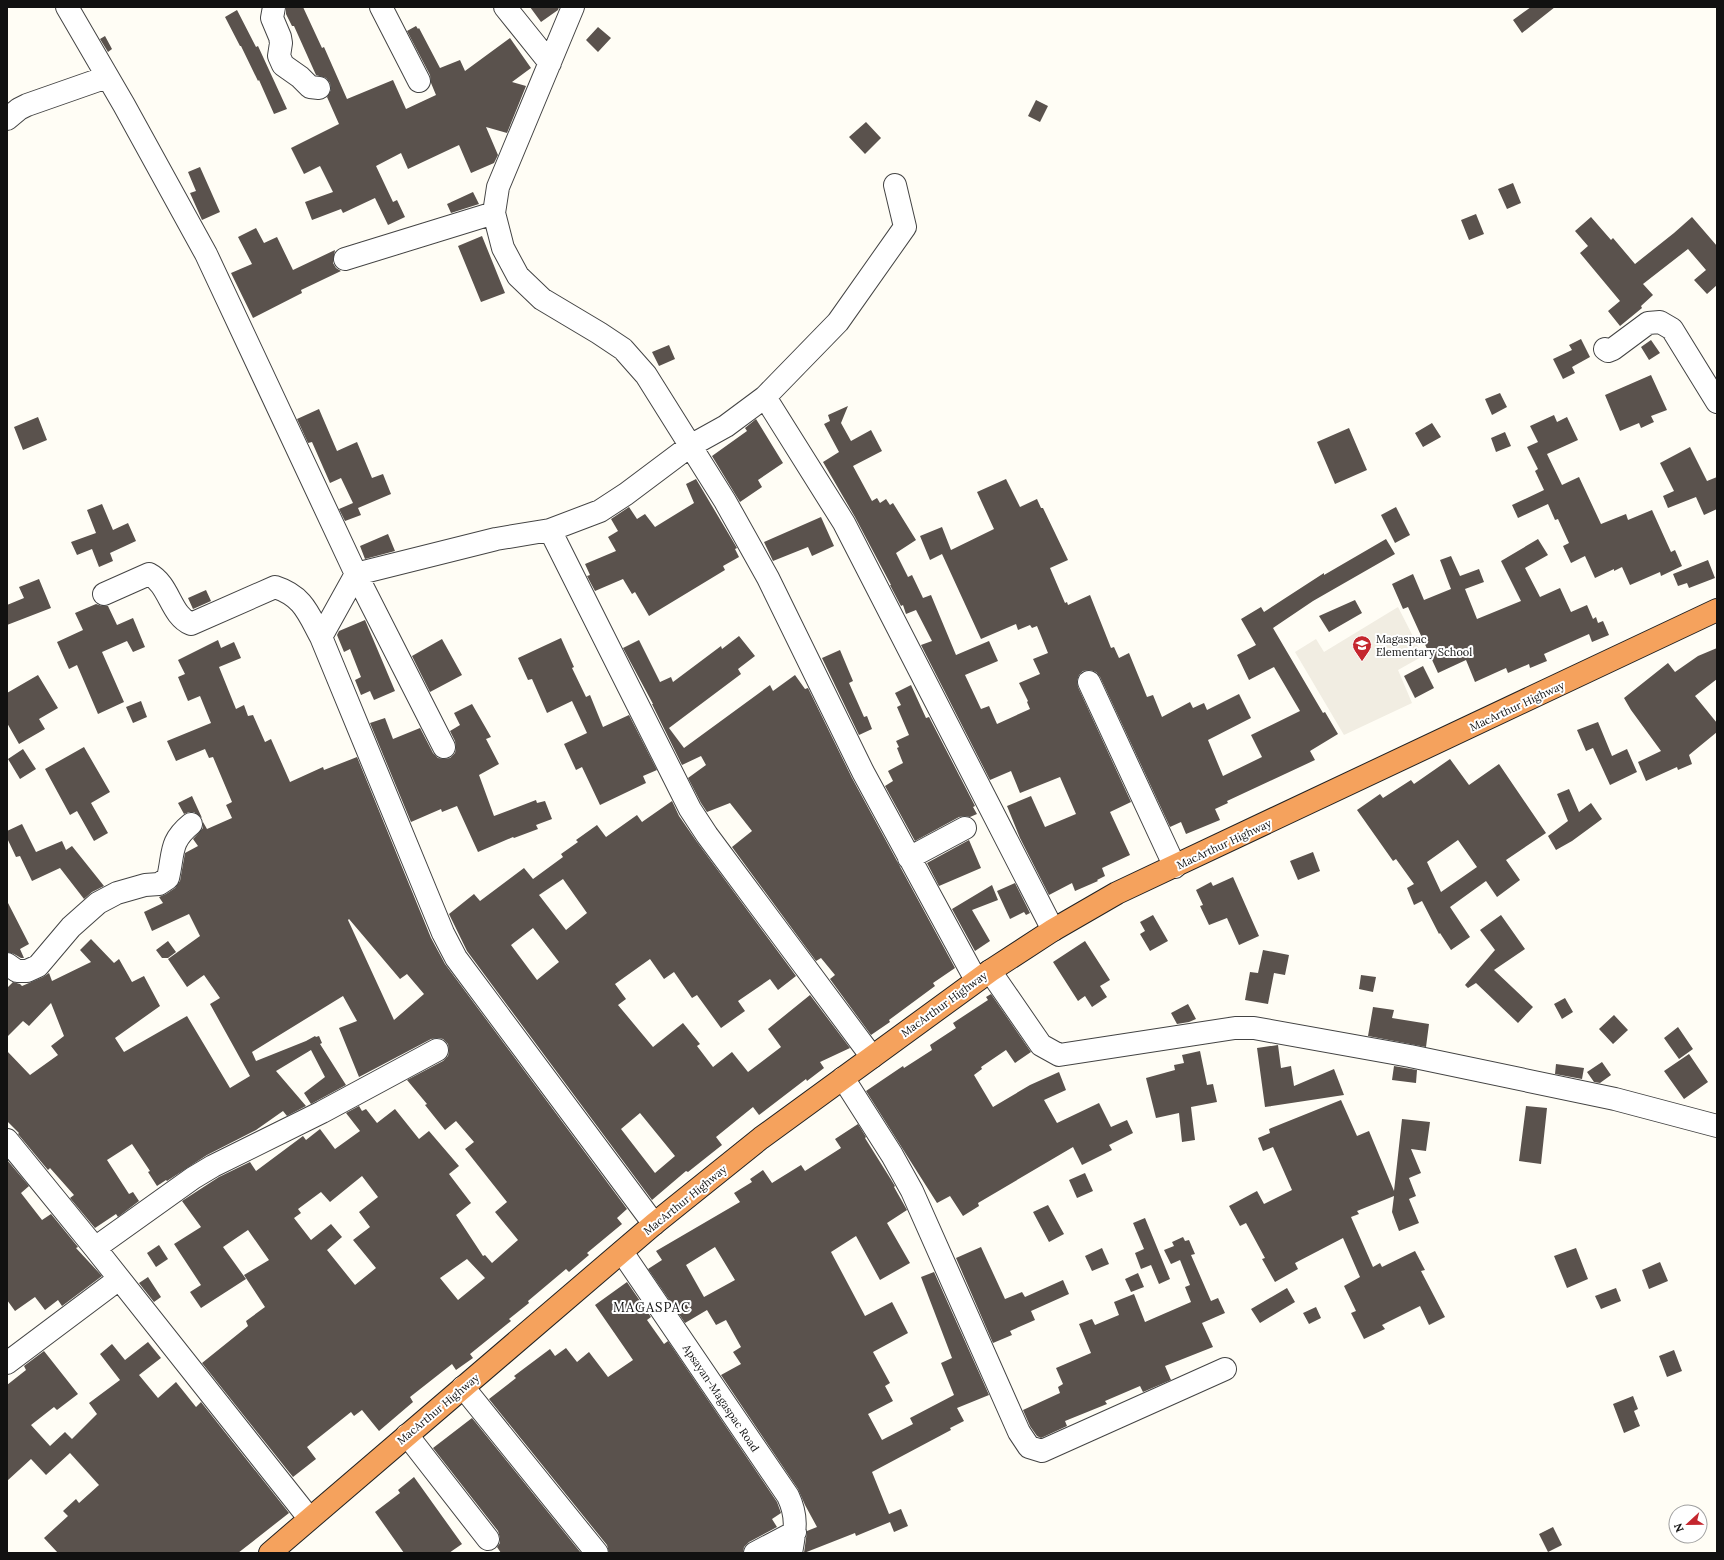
<svg xmlns="http://www.w3.org/2000/svg" width="1724" height="1560" viewBox="0 0 1724 1560" font-family="Lora,serif">
  <rect width="100%" height="100%" fill="#fffdf5"/>
  <path fill="#f1ede2" d="M1398 607 1423 656 1398 670 1412 703 1344 735 1295 652 1316 639 1324 652Z"/>
  <path fill="#5a524d" fill-rule="evenodd" d="M286 7H303L322 48 324 47 347 99 393 80 406 109 436 95 431 83 430 75 407 31 416 26 418 29 419 28 440 68 460 60 465 71 510 38 531 68 512 82 526 86 507 133 486 127 498 155 494 163 471 173 459 145 408 169 401 153 376 166 393 202 397 200 405 217 388 225 375 198 343 213 341 209 312 220 305 202 333 192 320 166 304 174 291 148 339 124 327 97 331 90 330 83 326 78 316 75 294 26H292L286 14Z
    M530 7H559L558 10 541 22Z
    M1531 7H1555L1522 33 1513 20Z
    M237 10 256 47 258 46 287 109 274 114 259 80 258 81 241 46H240L225 17Z
    M598 27 611 38 598 52 586 40Z
    M105 36 112 49 108 52 100 39Z
    M1036 100 1048 106 1040 122 1028 116Z
    M866 122 881 138 865 154 849 137Z
    M200 167 220 212 202 220 190 193 196 191 188 172Z
    M1513 183 1521 203 1507 209 1498 189Z
    M473 192 479 204 451 213 447 204Z
    M1476 214 1484 234 1469 240 1461 220Z
    M1591 217 1611 240 1613 238 1635 264 1674 233 1692 217 1717 246V285L1707 294 1694 280 1706 270 1688 249 1643 284 1653 295 1641 306 1642 308 1620 326 1608 311 1620 301 1580 253 1588 246 1575 231Z
    M256 228 264 243 277 237 293 270 335 250 333 263 336 268 341 271 301 290 302 293 253 318 231 273 252 264 238 237Z
    M482 236 505 293 481 302 458 246Z
    M1581 339 1590 357 1572 367 1575 373 1563 379 1553 359 1572 350 1569 345Z
    M1651 340 1660 353 1649 360 1641 347Z
    M669 345 675 359 659 366 652 352Z
    M1651 375 1667 410 1651 416 1654 422 1641 428 1639 423 1620 431 1605 395Z
    M1500 393 1507 407 1492 415 1485 399Z
    M848 406 841 423 851 441 871 430 882 451 853 466 872 501 877 498 880 503 886 499 890 505 893 503 916 540 896 553 908 577 912 575 923 598 931 595 956 655 989 641 998 661 965 675 981 709 989 706 997 724 1030 709 1027 702 1028 701 1019 683 1040 674 1033 659 1048 653 1037 626 1032 628 1030 625 1018 630 1016 624 981 639 942 554 930 560 920 536 942 527 951 550 994 529 977 492 1006 479 1020 507 1037 499 1041 508H1043L1068 560 1050 568 1065 603 1067 602 1068 605 1090 595 1111 648 1114 647 1119 658 1129 653 1147 697 1153 695 1162 717 1190 702 1193 708 1204 703 1207 710 1239 694 1251 718 1208 740 1223 776 1262 757 1251 735 1300 711 1274 667 1249 680 1237 655 1256 645 1241 619 1261 607 1264 612 1324 573V575L1386 539 1395 554 1313 601 1273 628 1323 713 1325 712 1338 734 1310 751 1315 760 1227 801 1228 803 1215 809 1220 820 1186 834 1181 822 1170 827 1100 677 1096 672 1090 670 1083 671 1079 675 1077 681 1078 687 1131 802 1110 812 1130 855 1102 868 1105 876 1097 880 1098 881 1075 891 1072 883 1049 895 1020 838 1007 806 1031 796 1045 827 1076 814 1060 777 1020 793 1011 771 990 780 921 645 932 641 916 610 906 614 903 605 901 606 890 585H891L855 517 823 462 839 452 824 424 830 421 828 415Z
    M319 409 337 451 357 442 372 478 383 474 391 494 358 508 361 515 345 521 339 509 353 503 341 478 330 483 312 442 308 443 297 419Z
    M1554 415 1557 422 1567 417 1578 440 1547 454 1562 485 1579 477 1601 524 1626 514 1628 520 1652 510 1671 552 1675 550 1682 566 1661 576 1660 572 1630 585 1622 567 1614 571V569L1595 578 1585 556 1571 563 1563 546 1569 543 1558 519 1555 520 1548 504 1518 518 1512 505 1544 490 1535 471 1538 469 1527 447 1538 442 1530 426Z
    M38 417 47 440 23 450 14 427Z
    M756 419 783 463 758 480 762 487 740 502 712 456 747 431 745 428Z
    M1432 423 1441 437 1423 447 1415 433Z
    M1349 428 1367 470 1335 484 1317 442Z
    M1505 432 1511 446 1496 452 1491 438Z
    M1690 447 1707 481 1717 477V509L1704 515 1696 497 1668 508 1663 496 1674 491 1660 463Z
    M696 479 737 548 735 549 739 557 723 566 725 570 649 616 635 592 632 594 623 579 595 591 587 576 590 575 585 564 616 551 608 537 618 531 611 519 629 507 637 519 645 514 655 527 694 503 686 484Z
    M102 504 113 530 128 523 136 541 110 553 113 561 99 567 92 549 77 555 71 542 96 533 87 510Z
    M1396 507 1410 535 1395 543 1381 515Z
    M821 517 834 546 812 556 808 547 773 561 764 542Z
    M388 534 395 551 365 559 360 546Z
    M1538 539 1548 555 1525 568 1540 597 1560 588 1571 612 1587 605 1593 619 1596 617 1598 623 1603 621 1609 635 1592 642 1589 634 1544 654 1547 661 1530 668 1529 664 1508 673 1506 668 1475 682 1466 660 1438 673 1408 607 1403 609 1392 584 1413 574 1424 600 1451 589 1440 560 1451 556 1460 576 1479 569 1484 582 1465 589 1477 619 1521 601 1501 561Z
    M1708 560 1715 578 1689 588 1687 583 1678 586 1673 574Z
    M39 579 51 608 7 625V605L24 598 19 587Z
    M206 590 211 601 193 609 188 598Z
    M1355 600 1362 613 1329 632 1319 616Z
    M96 604 102 606H108L117 625 133 618 145 647 133 652 127 641 102 652 124 702 98 714 77 665 69 669 57 642 83 630 75 613Z
    M365 620 395 691 374 700 370 691 361 695 355 680 361 677 350 649 344 652 337 635 339 631Z
    M739 636 755 656 738 669 741 674 669 728 684 748 770 685 773 691 795 675 805 689 808 688 852 778 955 968 933 983 935 986 889 1020 890 1022 871 1035 830 979 835 975 821 958 816 961 732 847 752 831 730 803 707 812 701 803 688 778 706 765 701 756 682 765 652 704H653L623 648 639 640 660 682 671 677 673 682 721 646 722 649Z
    M561 638 574 667 572 668 586 697 590 695 603 727 629 715 657 770 643 776 646 783 600 805 582 767 576 770 564 744 587 733 572 701 547 713 532 679 528 680 518 658Z
    M442 639 462 675 430 692 412 656Z
    M218 640 221 648 234 642 241 658 219 667 236 709 244 705 248 716 253 715 265 742 271 739 290 782 323 767 324 770 357 757 431 938 445 964 627 1209 617 1218 622 1224 587 1253 589 1255 569 1272 566 1269 528 1301 529 1303 509 1319 511 1321 470 1354 473 1358 456 1370 452 1364 410 1397 413 1402 379 1431 362 1410 354 1416 351 1412 307 1447 316 1459 293 1477 202 1363 248 1326 246 1321 265 1307 244 1275 269 1260 248 1230 223 1247 246 1279 201 1308 190 1292 201 1285 174 1244 201 1227 182 1201 219 1177 250 1162 256 1171 303 1136 306 1140 320 1129 335 1149 360 1131 346 1113 359 1106 362 1111 366 1109 377 1123 395 1109 419 1139 429 1131 459 1166 449 1174 471 1203 456 1215 483 1256 485 1255 492 1263 518 1240 495 1212 507 1202 465 1149 474 1142 456 1121 445 1130 425 1105 427 1104 407 1080 443 1061 448 1056 449 1051 448 1044 443 1039 438 1038 431 1039 359 1077 339 1028 357 1021 343 996 252 1052 256 1061 306 1041 315 1036 316 1037 319 1036 322 1043 320 1044 346 1085 311 1104 304 1093 325 1077 311 1050 276 1071 306 1106 287 1116 283 1111 256 1130 207 1155 167 1181 166 1180 157 1186 148 1172 150 1171 132 1144 107 1160 129 1194 133 1192 139 1201 118 1217 116 1214 95 1228 70 1198 74 1195 50 1168 48 1170 18 1134 19 1133 7 1121V1051L30 1075 58 1055 51 1046 64 1036 51 1003 29 1026 23 1021 7 1037V988L13 982 20 984 22 986 43 977 49 973 52 981 91 962 80 950 91 939 114 963 119 959 132 982 144 976 160 1006 115 1038 124 1052 187 1016 230 1088 250 1076 210 1004 220 998 204 975 187 987 168 959 200 936 189 914 152 931 144 912 163 903 159 897 166 894 175 888 180 881 185 853 198 846 193 839 203 828V822L207 829 232 818 226 805 232 802 213 757 209 758 205 749 176 761 167 741 211 723 200 696 188 701 178 677 185 674 178 660ZM349 919 400 979 407 974 424 994 394 1020 348 920ZM362 1176 378 1197 359 1212 370 1227 353 1240 376 1268 355 1285 327 1250 342 1237 331 1224 311 1240 294 1218 301 1213 298 1209 321 1192 330 1202ZM467 1259 485 1278 458 1300 440 1278Z
    M1717 648V679L1695 696 1717 723V732L1689 755 1692 764 1678 770 1677 767 1646 781 1638 762 1661 751 1631 710 1624 698 1668 663 1675 672 1698 656Z
    M840 650 853 681 849 683 864 717 867 716 872 729 859 735 822 658Z
    M1423 666 1434 688 1415 698 1404 676Z
    M38 675 58 708 39 719 45 729 19 744 7 723V693Z
    M911 685 926 718 929 717 975 806 973 807 977 814 970 817 965 816 959 817 915 841 885 786 893 781 888 771 903 763 897 748 899 747 896 741 909 735 897 707 901 705 895 693Z
    M141 701 147 717 133 723 126 707Z
    M472 704 491 737 486 739 499 764 479 775 494 816 536 800 537 803 545 801 552 819 536 825 538 829 514 838 513 837 478 852 457 806 442 812 441 809 411 822 370 723 385 718 393 739 420 728 433 753 438 758 444 759 450 758 455 753 456 748 455 741 450 731 460 725 454 713Z
    M1598 722 1612 756 1627 749 1637 772 1610 785 1593 748 1586 751 1577 730Z
    M84 747 110 792 91 803 108 833 94 841 77 811 70 815 45 769Z
    M23 749 36 769 20 779 8 759Z
    M1450 759 1469 785 1499 764 1546 833 1506 860 1520 880 1497 897 1486 881 1450 907 1470 937 1451 950 1440 933 1439 934 1422 901 1414 905 1407 888 1414 884 1396 859 1393 861 1357 810 1380 794 1383 798 1411 780 1414 784ZM1458 840 1477 867 1441 892 1427 862Z
    M1569 789 1579 812 1591 803 1602 819 1572 841 1556 850 1548 836 1568 821 1557 794Z
    M192 796 202 818 194 812H189L184 814 178 803Z
    M672 801 679 816 697 842 796 976 778 990 770 979 738 1001 745 1011 721 1028 697 995 692 998 674 972 664 979 650 959 615 984 626 999 618 1005 653 1047 683 1023 700 1044 697 1046 713 1067 732 1052 748 1072 781 1047 768 1029 810 995 850 1048 820 1062 824 1068 807 1081 806 1079 759 1115 753 1107 716 1137 722 1145 688 1172 686 1171 652 1200 467 951 449 914 474 894 480 901 524 868 533 879 563 857 561 854 578 842 576 840 597 825 606 837 637 815 642 822ZM563 879 587 913 566 930 539 895ZM533 928 559 962 537 980 511 945ZM640 1113 675 1156 655 1173 621 1129Z
    M22 824 36 852 62 841 66 850 72 846 104 886 92 892 84 899 60 868 32 881 20 856 16 857 7 838V831Z
    M969 840 981 868 939 886 927 863Z
    M1313 852 1320 871 1298 880 1290 861Z
    M1233 877 1259 936 1239 945 1227 918 1209 925 1200 906 1203 905 1196 890 1211 882 1213 886Z
    M1015 883 1030 913 1026 915 1024 912 1010 919 997 891Z
    M992 885 998 900 972 910 990 941 975 951 952 909Z
    M7 901 29 944 20 949 24 958H21L14 954 7 952Z
    M1153 915 1168 941 1150 951 1140 934 1145 931 1140 922Z
    M1501 915 1525 949 1494 970 1533 1007 1518 1023 1476 983 1468 988 1465 985 1495 950 1480 930Z
    M168 941 176 952 168 958H162L156 950Z
    M1085 941 1110 980 1100 986 1107 997 1092 1007 1085 996 1078 1001 1053 962Z
    M1263 950 1289 955 1285 975 1274 973 1268 1004 1245 1000 1250 972 1258 973Z
    M1361 975 1376 977 1373 992 1359 989Z
    M991 994 1031 1052 1015 1063 1006 1050 981 1067 982 1069 974 1075 993 1107 1030 1085 1059 1072 1066 1090 1044 1100 1057 1123 1099 1103 1111 1127 1127 1120 1133 1133 1109 1145 1112 1150 1082 1165 1073 1147 978 1203 979 1206 963 1216 950 1196 937 1203 866 1091 903 1066 904 1068 932 1050 930 1045 956 1028 953 1023 988 1000 986 997Z
    M1565 998 1573 1012 1562 1019 1554 1004Z
    M1188 1004 1196 1019 1189 1022 1177 1024 1171 1013Z
    M1373 1007 1394 1010 1392 1018 1429 1024 1426 1047 1368 1036Z
    M1614 1015 1628 1030 1613 1044 1599 1029Z
    M1678 1027 1693 1049 1679 1059 1664 1038Z
    M1278 1045 1281 1068 1291 1066 1294 1086 1334 1069 1344 1095 1265 1107 1257 1048Z
    M1200 1051 1207 1085 1213 1084 1217 1102 1191 1107 1195 1140 1182 1142 1179 1113 1156 1118 1146 1078 1175 1070 1174 1065 1184 1063 1182 1055Z
    M1689 1054 1708 1082 1684 1099 1664 1071Z
    M1602 1062 1611 1075 1600 1083 1594 1082 1587 1072Z
    M1556 1064 1584 1068 1582 1079 1555 1074Z
    M1394 1066 1417 1070 1416 1083 1392 1080Z
    M1341 1100 1357 1136 1369 1131 1394 1191 1402 1119 1430 1122 1426 1151 1411 1149 1421 1173 1409 1178 1416 1196 1409 1199 1419 1223 1399 1231 1392 1212 1394 1196 1357 1211 1359 1214 1351 1217 1373 1267 1380 1263 1382 1267 1415 1251 1425 1270 1421 1271 1445 1317 1429 1325 1420 1306 1382 1325 1385 1329 1364 1339 1351 1313 1356 1311 1344 1286 1360 1277 1343 1238 1295 1263 1298 1269 1275 1282 1262 1259 1265 1258 1246 1223 1240 1226 1229 1206 1257 1191 1264 1204 1292 1190 1273 1147 1263 1151 1258 1138 1270 1133 1269 1129Z
    M1526 1106 1547 1108 1541 1164 1519 1161Z
    M858 1124 866 1137 865 1138 895 1186 894 1187 907 1210 887 1223 910 1263 880 1280 856 1236 831 1252 865 1316 892 1302 908 1333 873 1352 890 1383 885 1386 893 1401 868 1414 882 1440 913 1424 910 1418 954 1395 941 1363 952 1358 921 1277 934 1272 989 1395 957 1408 964 1421 950 1428 951 1430 872 1472 889 1514 901 1509 908 1526 894 1532 890 1522 856 1536 855 1533 804 1553 807 1531 817 1527 805 1505 798 1489 721 1375 741 1364 733 1352 741 1347 726 1320 716 1325 707 1310 685 1323 648 1269 662 1260 656 1251 740 1202 734 1193 752 1182 750 1179 763 1170 772 1183 801 1165 805 1171 841 1148 835 1139ZM715 1247 735 1280 704 1297 686 1265Z
    M7 1160 29 1186 21 1193 42 1220 51 1214 78 1247 76 1248 102 1276 62 1306 58 1300 45 1310 35 1297 15 1311 7 1300Z
    M1085 1173 1093 1191 1077 1198 1069 1180Z
    M1048 1205 1064 1234 1049 1242 1033 1212Z
    M1145 1218 1170 1279 1159 1284 1151 1265 1141 1269 1135 1253 1144 1249 1133 1223Z
    M1183 1237 1185 1241 1189 1240 1195 1254 1191 1255 1211 1301 1218 1298 1225 1313 1202 1323 1213 1347 1165 1366 1171 1380 1143 1392 1140 1386 1105 1401 1107 1404 1065 1421 1067 1426 1041 1438 1037 1436 1030 1426 1023 1410 1060 1393 1058 1387 1063 1384 1056 1368 1091 1353 1079 1324 1092 1319 1095 1325 1119 1315 1114 1302 1134 1294 1145 1322 1191 1302 1185 1287 1190 1285 1180 1260 1171 1264 1164 1250 1174 1246 1172 1242Z
    M159 1245 168 1259 156 1267 147 1253Z
    M981 1247 1005 1299 1022 1292 1025 1297 1063 1280 1069 1294 1031 1311 1035 1320 1010 1331 1012 1335 993 1343 956 1258Z
    M1102 1248 1109 1264 1092 1271 1085 1256Z
    M1576 1248 1588 1279 1567 1288 1554 1256Z
    M1660 1262 1668 1281 1649 1289 1642 1270Z
    M1138 1273 1144 1287 1131 1292 1125 1279Z
    M148 1277 161 1297 154 1302 139 1283Z
    M627 1282 651 1317 647 1320 664 1344 668 1341 777 1502 781 1513 772 1519 777 1527 749 1542 744 1547 743 1553H609L607 1545 489 1399 516 1378 514 1376 550 1349 555 1356 566 1348 577 1362 589 1352 608 1377 633 1360 595 1305Z
    M1287 1288 1295 1302 1260 1323 1251 1309Z
    M1616 1288 1621 1301 1601 1309 1595 1296Z
    M1316 1307 1321 1318 1309 1324 1303 1313Z
    M148 1342 161 1358 139 1375 158 1398 176 1382 196 1407 201 1402 289 1513 238 1553H58L44 1538 68 1516 63 1511 76 1499 79 1503 99 1485 70 1453 46 1475 31 1459 7 1481V1385L26 1370 24 1366 44 1351 78 1394 57 1410 54 1407 31 1425 50 1446 65 1432 72 1439 97 1414 89 1403 120 1380 100 1354 112 1344 125 1360Z
    M1674 1350 1682 1371 1667 1377 1659 1356Z
    M1633 1396 1638 1409 1634 1411 1640 1426 1624 1433 1613 1404Z
    M472 1418 581 1553H501L497 1547 500 1543V1538L498 1531 433 1448Z
    M414 1477 462 1544 449 1553H404L375 1512 400 1493 398 1490Z
    M1553 1527 1562 1545 1548 1552 1539 1534Z"/>
  <g fill="none" stroke-linecap="round" stroke-linejoin="round">
    <g stroke="#444" stroke-width="24">
      <path id="minor" d="M67 7 124 105 206 254 356 574 496 539 550 530 600 511 626 494 690 446 726 426 765 397 838 322 905 227 895 185
        M274 7 272 18 280 37 281 43 279 56 283 65 300 77 310 87 319 88
        M381 7 419 81
        M505 7 550 63
        M573 7 498 187 494 213 503 248 518 276 542 299 599 333 623 349 646 375 725 501 768 578 863 772 976 980
        M7 119 19 109 27 105 107 77
        M345 259 494 213
        M1605 349 1608 351 1613 349 1648 323 1660 322 1672 329 1717 402
        M765 397 844 523 1053 930
        M550 530 690 809 707 835 872 1057
        M356 574 444 747
        M104 594 149 574C170 585 170 615 191 624L275 587C303 596 308 613 321 637L443 933 456 958 654 1224
        M321 637 356 574
        M1089 682 1175 867
        M909 858 965 828
        M7 964 17 971H27L38 966 71 927 98 903 117 893 145 885 159 884 168 878C174 853 169 842 191 824
        M990 971 1041 1045 1059 1055 1235 1028H1254L1410 1056 1615 1099 1717 1126
        M843 1078 892 1155 912 1191 1019 1432 1029 1447 1042 1451 1225 1369
        M7 1140 95 1248 309 1518
        M95 1248 193 1178 213 1166 322 1112 437 1050
        M622 1252 788 1496C798 1517 795 1531 791 1553
        M7 1363 119 1279
        M463 1387 597 1553
        M407 1435 488 1539
        M755 1553 795 1532"/>
    </g>
    <g stroke="#222" stroke-width="24">
      <path id="highway" d="M270 1553 654 1224 761 1138 990 971 1053 930 1117 893 1717 610"/>
    </g>
    <use href="#minor" stroke="#fff" stroke-width="22"/>
    <use href="#highway" stroke="#f5a25d" stroke-width="22"/>
  </g>
  <defs>
    <g id="school-pin" transform="scale(1)"><path d="M0 17L-7.5 6A9.5 9.5 0 1 1 7.5 6Z" fill="#c4262e" stroke="#fff"/><path d="M0-5L7-2L0 1L-7-2ZM-4 1L0 2.5L4 1V4Q0 6-4 4Z" fill="#fff"/></g>
  </defs>
  <g fill-rule="evenodd">
    <use href="#school-pin" x="1362" y="645"/>
  </g>
  <g text-anchor="middle" stroke-width="4" stroke-linejoin="round" paint-order="stroke">
    <g font-size="11" fill="#111" stroke="#fff" text-anchor="start">
      <text x="1376" y="643">Magaspac<tspan x="1376" dy="13">Elementary School</tspan></text>
    </g>
    <g font-size="11" fill="#111" stroke="#fff">
      <text transform="translate(1517 706) rotate(-25)" y="4">MacArthur Highway</text>
      <text transform="translate(1224 844) rotate(-25)" y="4">MacArthur Highway</text>
      <text transform="translate(944 1004) rotate(-36)" y="4">MacArthur Highway</text>
      <text transform="translate(685 1200) rotate(-39)" y="4">MacArthur Highway</text>
      <text transform="translate(721 1398) rotate(56)" y="4">Apsayan-Magaspac Road</text>
      <text transform="translate(438 1409) rotate(-40)" y="4">MacArthur Highway</text>
    </g>
    <g font-size="13" letter-spacing="1" fill="#111" stroke="#fff">
      <text x="652" y="1312">MAGASPAC</text>
    </g>
  </g>
  <rect width="1724" height="1560" fill="none" stroke="#111111" stroke-width="16"/>
  <g transform="translate(1688 1524) rotate(248)"><circle r="19" fill="#ffffff" stroke="#a0a0a0"/>
  <path d="M0-3L7 15L0 10L-7 15Z" fill="#c4262e"/>
  <text y="-6" font-size="11" font-weight="bold" text-anchor="middle" fill="#111111">N</text>
  </g>
</svg>
